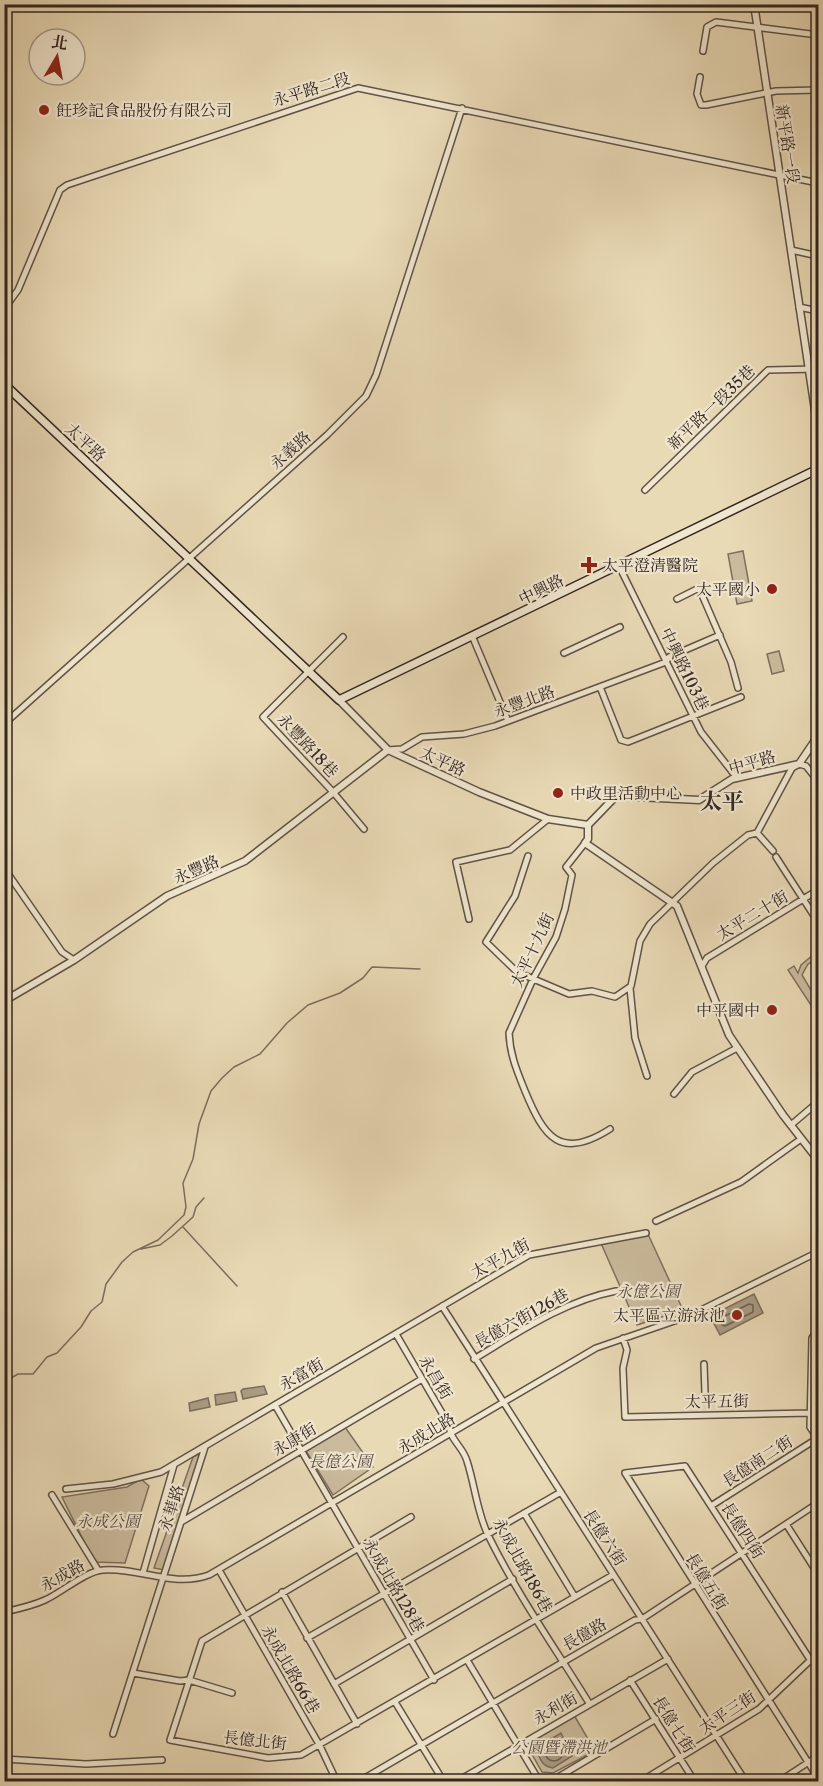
<svg xmlns="http://www.w3.org/2000/svg" width="823" height="1786" viewBox="0 0 823 1786" font-family="'Libre Caslon Text','Noto Serif TC',serif">
  <rect width="100%" height="100%" fill="#e9dab6"/>
  <filter id="stains"><feTurbulence type="fractalNoise" baseFrequency=".00333" numOctaves="4"/><feColorMatrix values="0 0 0 0 .2 0 0 0 0 .09 0 0 0 0 .02 0 0 0 .5 -.17"/></filter>
  <radialGradient id="worn" r=".72"><stop offset=".6" stop-color="#630" stop-opacity="0"/><stop offset="1" stop-color="#630" stop-opacity=".3"/></radialGradient>
  <path fill="#cabb9d" stroke="#7e7060" stroke-width="1.5" d="M743 551 752 601 737 604 728 554Z
    M779 651 784 671 772 674 767 654Z
    M813 955H818V959L808 964 802 975 818 1002V1016L788 970 794 966 798 973 801 965Z
    M647 1232 683 1310 637 1325 600 1241Z
    M345 1427 373 1467 333 1495 306 1451Z
    M201 1453 164 1570 154 1568 193 1457Z
    M141 1479 149 1486 125 1563 94 1562 62 1497 127 1487Z
    M574 1715 595 1751 553 1773 542 1772 529 1749 530 1740Z"/>
  <path fill="#ab9d84" stroke="#7b6d5d" stroke-width="1.5" d="M754 1294 763 1313 720 1335 710 1316Z
    M264 1386 267 1394 243 1399 241 1391 243 1389Z
    M235 1392 237 1401 216 1405 215 1395Z
    M208 1398 210 1407 190 1411 189 1403Z
    M561 1733 572 1756 553 1768C539 1766 540 1755 535 1748Z"/>
  <g fill="none" stroke-linecap="round" stroke-linejoin="round">
    <path stroke="#6f6253" stroke-width="1.5" d="M749 1304 753 1305V1312L725 1326 722 1325 721 1318Z
      M545 1752a9 9 0 1 1 18 0a9 9 0 1 1-18 0Z"/>
    <path stroke="#7b6d5d" stroke-width="1.5" d="M183 1227 237 1286
      M141 1249 160 1245 172 1236 193 1217 196 1207 204 1198
      M4 1382 18 1374H33L47 1357 57 1353 81 1327 91 1311 102 1302 106 1284 122 1262 133 1252 158 1240 184 1215 186 1207 183 1183 193 1159 199 1124 211 1091 222 1078 234 1067 260 1054 287 1023 308 1005 340 993 363 978 372 967 420 969"/>
    <g stroke="#605347" stroke-width="8">
      <path id="minor" d="M703 51 707 27 716 22 818 35
        M700 77 697 94 701 105H706L776 91 818 90
        M791 250 818 256
        M799 307 818 311
        M4 309 18 290 60 190 67 185 358 88 818 183
        M645 490 768 370 818 369
        M619 566 701 732 737 778
        M677 599 699 588 731 662 738 688
        M343 637 263 717 333 792 364 829
        M473 638 508 721
        M564 653 620 627
        M600 687 621 740 628 742 741 697
        M4 724 327 435 366 396 376 375 462 108
        M388 750 402 749 422 737 464 734 495 726 666 662 669 657 720 635
        M757 833 773 851
        M585 843 566 867 572 875 565 909 556 937 534 977 509 1033C510 1055 517 1071 525 1091 544 1137 560 1161 610 1129
        M528 856 515 896 486 942 517 972 569 994 592 991 615 997 631 986 640 941 650 924 713 863 748 835 757 833 792 768 799 764 806 766 818 781
        M776 857 818 922
        M4 868 62 952 74 960
        M469 919 456 862 510 850 548 819
        M702 966 707 958 818 890
        M630 988 635 1038 647 1076
        M674 1094 692 1072 737 1048
        M791 1125 818 1102
        M656 1221 741 1182 801 1139
        M442 1306 746 1782
        M818 1330 812 1338 810 1427 818 1439
        M396 1334 449 1425C450 1440 463 1447 467 1461 475 1486 477 1512 488 1535 517 1594 555 1648 589 1703
        M623 1338 627 1350 623 1368 625 1417 809 1413
        M474 1359C519 1332 564 1301 616 1291
        M704 1364 705 1394
        M275 1405 434 1680
        M66 1489 113 1484 161 1472 529 1255 646 1233
        M52 1495 98 1570
        M711 1506 818 1438
        M524 1513 575 1597
        M411 1517 202 1641 170 1740 268 1758 301 1755 613 1575
        M181 1522 422 1379
        M786 1524 818 1574
        M219 1570 320 1746 337 1782
        M143 1573 174 1465
        M282 1592 357 1724
        M4 1612C18 1609 32 1606 45 1600 61 1593 86 1571 103 1570 139 1567 173 1588 209 1575L596 1348 689 1316 818 1252
        M307 1638 561 1492
        M467 1660 540 1782
        M811 1661 685 1466 625 1473 818 1778
        M133 1673 180 1681 189 1680 232 1693
        M630 1680 695 1782
        M334 1684 513 1579
        M395 1702 444 1782
        M113 1734 205 1447
        M4 1759 86 1764 162 1760
        M358 1782 635 1620 642 1619 818 1503
        M456 1782 668 1659
        M550 1782 656 1719
        M640 1782 759 1709 818 1653
        M778 1782 818 1756"/>
    </g>
    <g stroke="#605347" stroke-width="9">
      <path id="tertiary" d="M754 4 818 430
        M339 700 388 750 479 792 548 819 588 825
        M588 825V839L585 843 677 906 729 1035 783 1115 818 1160
        M588 825 616 796 699 800 732 779 799 764 818 736
        M4 1001 74 960 167 896 245 861 388 750"/>
    </g>
    <g stroke="#332622" stroke-width="10">
      <path id="secondary" d="M4 384 339 700 818 469"/>
    </g>
    <use href="#minor" stroke="#f1e7d0" stroke-width="5"/>
    <use href="#tertiary" stroke="#f1e7d0" stroke-width="6"/>
    <use href="#secondary" stroke="#f1e7d0" stroke-width="7"/>
  </g>
  <g fill="#8f2418" stroke="#f1e7d0" stroke-width="2">
    <circle cx="44" cy="110" r="6"/>
    <path d="M586 556h6v6h6v6h-6v6h-6v-6h-6v-6h6z"/>
    <circle cx="772" cy="589" r="6"/>
    <circle cx="558" cy="793" r="6"/>
    <circle cx="772" cy="1010" r="6"/>
    <circle cx="737" cy="1315" r="6"/>
  </g>
  <g text-anchor="middle" stroke-width="4.5" stroke-linejoin="round" paint-order="stroke">
    <g font-size="16" fill="#332622" stroke="#f1e7d0">
      <text transform="translate(311 89) rotate(-17)" y="6">永平路二段</text>
      <text transform="translate(788 144) rotate(81)" y="6">新平路一段</text>
      <text transform="translate(711 407) rotate(-44)" y="6">新平路一段35巷</text>
      <text transform="translate(86 442) rotate(43)" y="6">太平路</text>
      <text transform="translate(290 450) rotate(-42)" y="6">永義路</text>
      <text transform="translate(541 589) rotate(-26)" y="6">中興路</text>
      <text transform="translate(685 669) rotate(64)" y="6">中興路103巷</text>
      <text transform="translate(524 701) rotate(-20)" y="6">永豐北路</text>
      <text transform="translate(308 745) rotate(47)" y="6">永豐路18巷</text>
      <text transform="translate(443 761) rotate(25)" y="6">太平路</text>
      <text transform="translate(752 762) rotate(-16)" y="6">中平路</text>
      <text transform="translate(196 869) rotate(-23)" y="6">永豐路</text>
      <text transform="translate(752 915) rotate(-31)" y="6">太平二十街</text>
      <text transform="translate(532 950) rotate(-65)" y="6">太平十九街</text>
      <text transform="translate(500 1258) rotate(-29)" y="6">太平九街</text>
      <text transform="translate(521 1318) rotate(-29)" y="6">長億六街126巷</text>
      <text transform="translate(301 1374) rotate(-30)" y="6">永富街</text>
      <text transform="translate(436 1377) rotate(59)" y="6">永昌街</text>
      <text transform="translate(717 1401) rotate(-1)" y="6">太平五街</text>
      <text transform="translate(426 1433) rotate(-31)" y="6">永成北路</text>
      <text transform="translate(294 1439) rotate(-31)" y="6">永康街</text>
      <text transform="translate(757 1461) rotate(-33)" y="6">長億南二街</text>
      <text transform="translate(171 1508) rotate(-72)" y="6">永華路</text>
      <text transform="translate(743 1530) rotate(57)" y="6">長億四街</text>
      <text transform="translate(605 1537) rotate(57)" y="6">長億六街</text>
      <text transform="translate(523 1565) rotate(61)" y="6">永成北路186巷</text>
      <text transform="translate(62 1575) rotate(-29)" y="6">永成路</text>
      <text transform="translate(707 1581) rotate(58)" y="6">長億五街</text>
      <text transform="translate(394 1585) rotate(60)" y="6">永成北路128巷</text>
      <text transform="translate(584 1634) rotate(-30)" y="6">長億路</text>
      <text transform="translate(291 1669) rotate(60)" y="6">永成北路66巷</text>
      <text transform="translate(555 1708) rotate(-30)" y="6">永利街</text>
      <text transform="translate(727 1712) rotate(-33)" y="6">太平三街</text>
      <text transform="translate(674 1724) rotate(58)" y="6">長億七街</text>
      <text transform="translate(255 1740) rotate(6)" y="6">長億北街</text>
    </g>
    <g font-size="16" fill="#332622" stroke="#f1e7d0" text-anchor="start">
      <text x="56" y="116">飪珍記食品股份有限公司</text>
      <text x="602" y="571">太平澄清醫院</text>
      <text x="760" y="595" text-anchor="end">太平國小</text>
      <text x="570" y="799">中政里活動中心</text>
      <text x="760" y="1016" text-anchor="end">中平國中</text>
      <text x="725" y="1321" text-anchor="end">太平區立游泳池</text>
    </g>
    <g font-size="16" font-style="italic" fill="#594b41" stroke="#f1e7d0">
      <text x="648" y="1297">永億公園</text>
      <text x="340" y="1467">長億公園</text>
      <text x="108" y="1527">永成公園</text>
      <text x="559" y="1753">公園暨滯洪池</text>
    </g>
    <g font-size="22" font-weight="bold" fill="#332622" stroke="#f1e7d0">
      <text x="722" y="809">太平</text>
    </g>
  </g>
  <rect width="823" height="1786" fill="none" stroke="#e9dab6" stroke-width="24"/>
  <rect x="6" y="6" width="811" height="1774" fill="none" stroke="#332622" stroke-width="3"/>
  <rect x="12" y="12" width="799" height="1762" fill="none" stroke="#332622" stroke-width="1.5"/>
  <g transform="translate(57 57) rotate(10)"><circle r="28" fill="#f1e7d0" stroke="#a59a8a" stroke-width="1.5"/>
  <path d="M0-4.5L10 22L0 15L-10 22Z" fill="#8f2418"/>
  <text y="-9" font-size="16" font-weight="bold" text-anchor="middle" fill="#332622">北</text>
  </g>
  <rect width="100%" height="100%" filter="url(#stains)"/>
  <rect width="100%" height="100%" fill="url(#worn)"/>
</svg>
